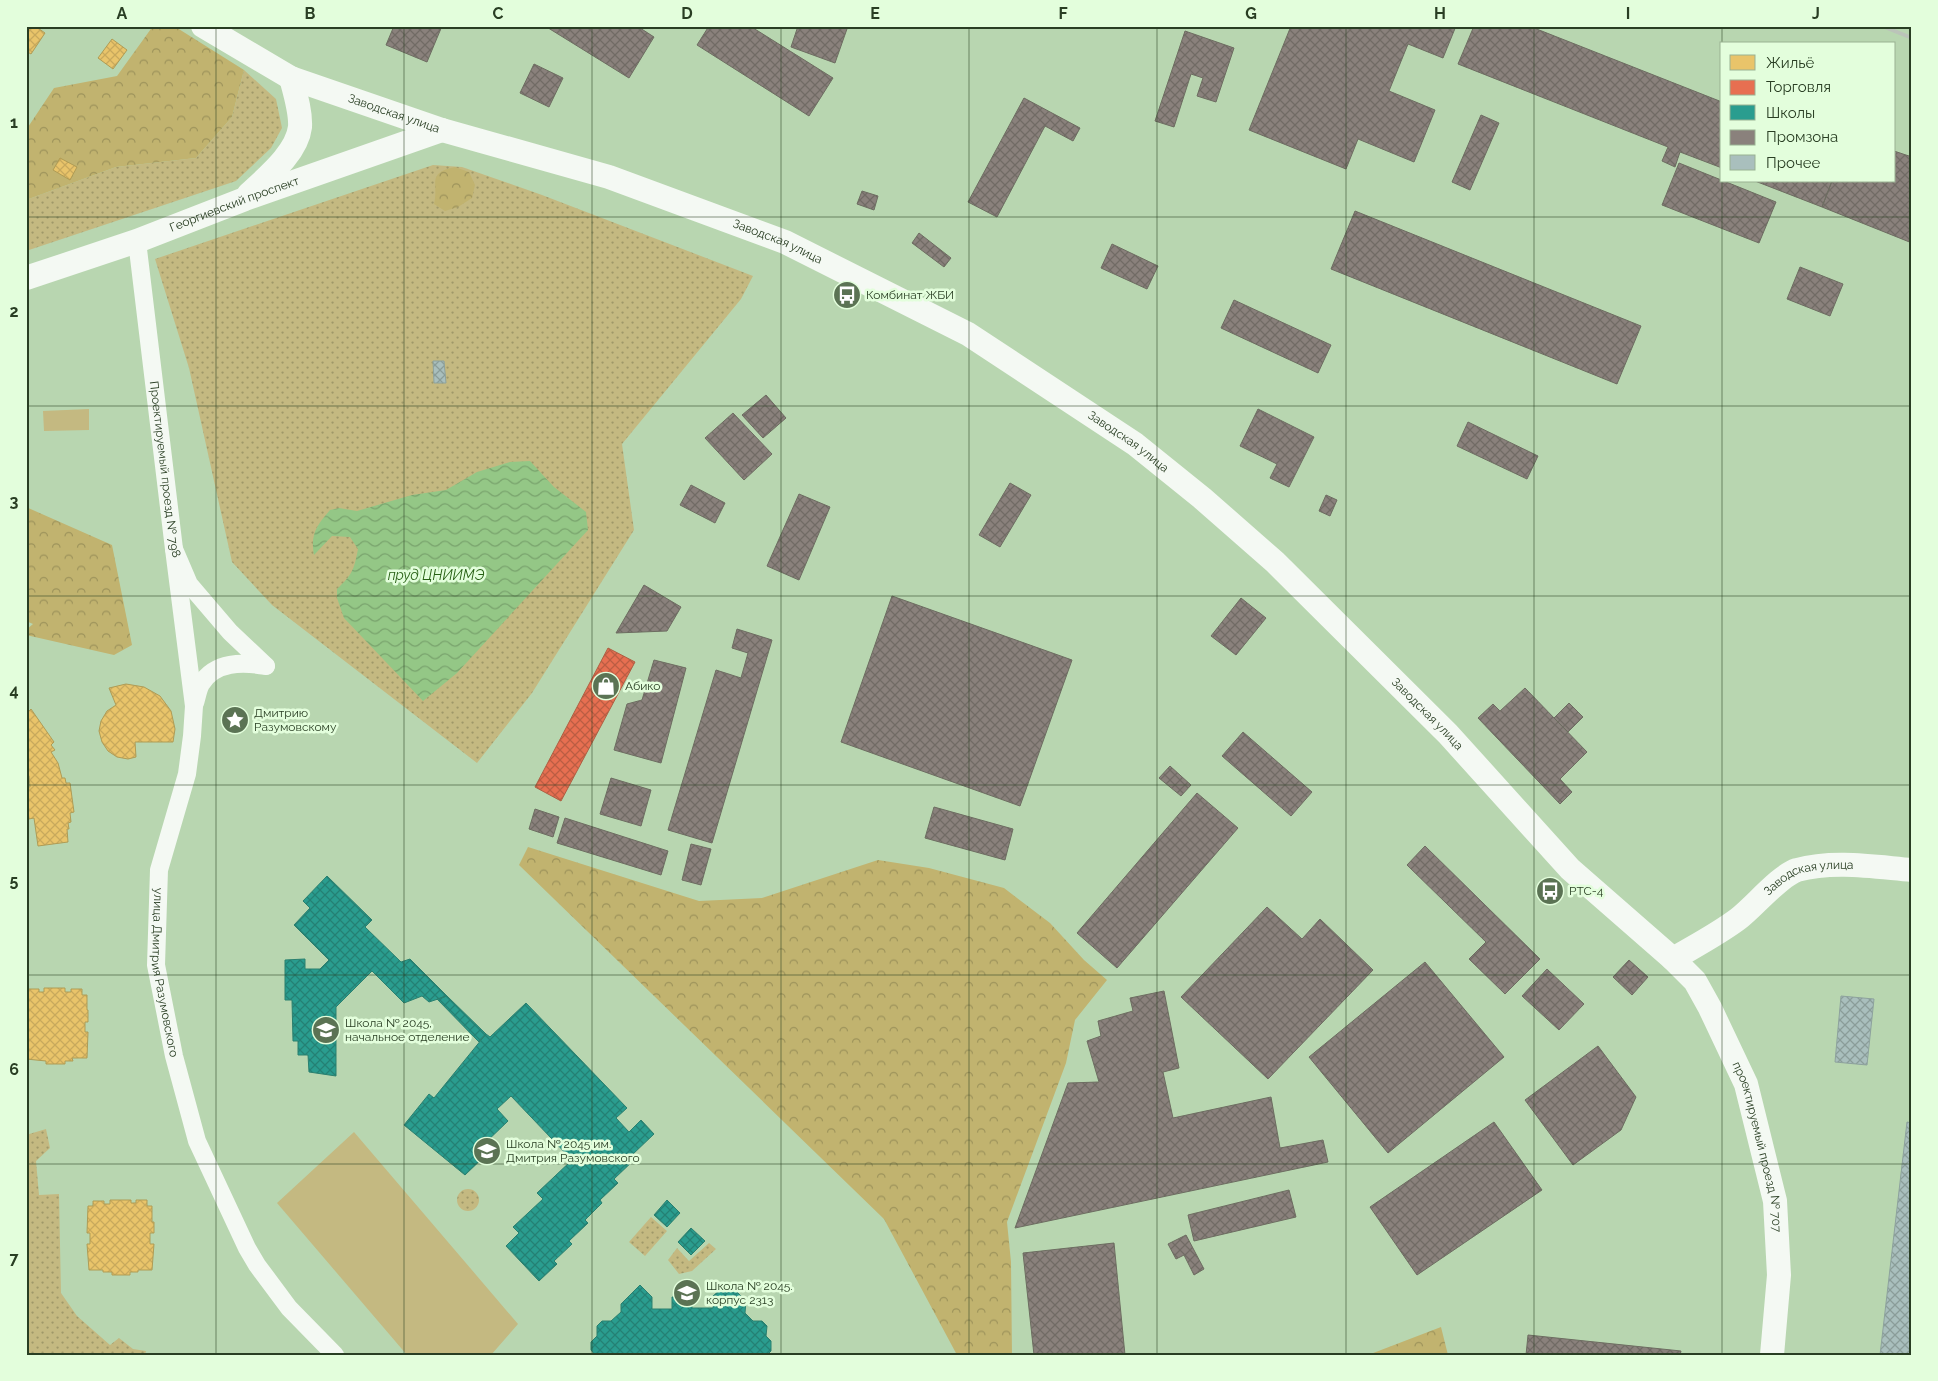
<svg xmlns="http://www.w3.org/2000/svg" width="1938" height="1381" viewBox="0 0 1938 1381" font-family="Raleway,sans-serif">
  <defs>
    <pattern id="grass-dots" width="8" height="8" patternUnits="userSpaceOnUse" patternTransform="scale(1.25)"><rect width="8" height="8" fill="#c4b981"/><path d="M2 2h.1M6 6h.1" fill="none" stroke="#9f9869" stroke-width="1.8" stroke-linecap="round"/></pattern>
    <pattern id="forest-crowns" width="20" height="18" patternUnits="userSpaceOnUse" patternTransform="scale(1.25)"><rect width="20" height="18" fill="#c1b36f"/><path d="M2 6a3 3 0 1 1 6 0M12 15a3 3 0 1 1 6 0" fill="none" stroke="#9d935b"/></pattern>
    <pattern id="water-waves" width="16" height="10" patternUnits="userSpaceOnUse" patternTransform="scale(1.25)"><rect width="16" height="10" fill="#94c786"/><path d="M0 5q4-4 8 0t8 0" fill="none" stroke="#79a36d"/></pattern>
    <pattern id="homes-cross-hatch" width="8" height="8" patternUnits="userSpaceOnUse" patternTransform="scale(1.25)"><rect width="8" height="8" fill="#e9c46a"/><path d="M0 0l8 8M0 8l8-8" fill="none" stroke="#c8a95c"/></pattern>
    <pattern id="shops-cross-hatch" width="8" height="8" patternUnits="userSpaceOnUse" patternTransform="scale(1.25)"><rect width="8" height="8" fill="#e76f51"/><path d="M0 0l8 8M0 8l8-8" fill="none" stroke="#bb5d43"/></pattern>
    <pattern id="schools-cross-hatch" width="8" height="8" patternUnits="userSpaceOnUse" patternTransform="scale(1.25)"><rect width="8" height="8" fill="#2a9d8f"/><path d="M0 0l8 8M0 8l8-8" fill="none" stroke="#248174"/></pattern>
    <pattern id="industry-cross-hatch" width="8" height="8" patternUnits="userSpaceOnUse" patternTransform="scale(1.25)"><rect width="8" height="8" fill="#8a817c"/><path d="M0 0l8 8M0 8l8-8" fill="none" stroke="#716b65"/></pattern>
    <pattern id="building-cross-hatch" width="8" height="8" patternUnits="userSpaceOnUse" patternTransform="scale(1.25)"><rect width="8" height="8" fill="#a9bfbd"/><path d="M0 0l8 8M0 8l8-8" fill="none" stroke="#8a9d99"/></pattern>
  </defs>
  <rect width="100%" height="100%" fill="#b8d6b0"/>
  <path fill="url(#grass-dots)" d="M244 70 276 99 282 128 271 148 236 181 26 251V200L116 167 196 158 232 117Z
    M433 165 462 167 542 195 753 276 741 299 622 444 634 530 532 693 477 763 272 605 232 562 189 368 155 259Z
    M46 1129 50 1148 36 1161 39 1195 59 1194 61 1293 77 1316 110 1345 119 1338 133 1349 146 1351 145 1355H26V1135Z
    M457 1200a11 11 0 1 1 22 0a11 11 0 1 1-22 0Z
    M651 1217 667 1231 645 1256 629 1242Z
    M709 1243 716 1249 692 1271 679 1274 668 1260 677 1248 689 1261Z"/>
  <path fill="url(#forest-crowns)" d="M153 26H174L244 70 232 117 196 158 116 167 26 200V130L54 88 117 76Z
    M455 167 469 172 475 185 472 198 458 207 445 211 434 204C439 183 426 173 455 167Z
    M26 507 112 545 132 645 114 655 26 635V630L33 624 26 621Z
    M528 847 699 901 762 898 878 860 929 868 1004 888 1050 923 1084 960 1107 980 1075 1020 1066 1063 1007 1222 1011 1262 1012 1355H957L884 1219 519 865Z
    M1441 1327 1448 1355H1368Z"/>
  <path fill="#c4b981" d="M89 409V430L44 431 43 411Z
    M354 1132 518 1324 491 1355H407L277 1203Z"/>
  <path fill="url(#water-waves)" d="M530 461 554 487 586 512 588 530 457 673 423 701 344 618 337 598V589C352 575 354 570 358 549L350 537 332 536 314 555C310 534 317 525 330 510L339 508 357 511 412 495 446 490 477 472 510 462Z"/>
  <path fill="url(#homes-cross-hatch)" stroke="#af9c55" d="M29 26H35L45 33 31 54 26 51V31Z
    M112 39 127 50 113 69 98 58Z
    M60 158 77 167 70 180 53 170Z
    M126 684 144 687 160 696 171 711 175 729 173 742H135L136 757 128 759 117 757 108 751 102 742 99 731 101 721 107 711 116 705 109 688Z
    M26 709 28 712 31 709 54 742 51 745 55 750 51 752 58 763 62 778H65L66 783H70L74 812 70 813 71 822 68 823 69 829H67L68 842 38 846 34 818 29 819 26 796V787H30L29 776 26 772Z
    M44 988H65V992H71V989H82V995H87V1010H88V1022H85V1032H88L87 1058H72L73 1061H65V1064H46V1061L26 1059V995L28 989H39V992H44Z
    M110 1200H131V1203H136V1200H147V1206H152V1222H154V1233H150V1244H154L152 1270H138V1272H130V1275H112V1272H103V1270H89L87 1244H90V1233H87L88 1206H93V1201H104V1204H110Z"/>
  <path fill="url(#shops-cross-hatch)" stroke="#ae6043" d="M608 648 635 662 561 801 535 787Z"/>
  <path fill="url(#schools-cross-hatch)" stroke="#2a806f" d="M327 876 372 920 365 927 401 962 410 959 447 996 429 1002 422 996 404 1003 372 971 336 1007V1076L309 1072 308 1055H298V1041H293L292 1000H285V960L305 959V969H320L329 960 294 925 310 908 303 901Z
    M447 996 486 1034 479 1042 437 999Z
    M526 1003 627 1108 616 1118 629 1132 641 1120 654 1134 632 1155 635 1159 614 1179 618 1183 600 1200 602 1203 585 1220 588 1223 569 1241 572 1244 554 1261 557 1264 539 1281 506 1246 519 1233 513 1227 543 1199 537 1193 572 1160 511 1096 497 1109 508 1121 482 1146 488 1153 465 1175 404 1125 429 1094 434 1098 486 1034 490 1037Z
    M667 1200 680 1213 667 1227 654 1215Z
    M691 1228 705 1241 691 1255 678 1242Z
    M728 1283 746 1301 745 1313 753 1321H762L767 1326 766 1336 771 1341V1351L767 1355H595L591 1350V1342L597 1336V1326L602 1321H611L621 1312V1304L640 1285 652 1297V1309H672V1297H692V1308H713V1296Z"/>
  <path fill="url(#industry-cross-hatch)" stroke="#6d6d61" d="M394 26H442L427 62 386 45Z
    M545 26H637L654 37 629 78Z
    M709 26H750L833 78 809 116 697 45Z
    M798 26H848L835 63 791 47Z
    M1291 26H1456L1443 58 1408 44 1389 91 1435 110 1414 162 1358 139 1346 169 1249 130Z
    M1474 26H1529L1722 102V168L1680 152 1675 167 1662 161 1668 147 1458 64Z
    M1185 31 1234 48 1216 102 1197 96 1203 78 1191 74 1174 127 1155 121Z
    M534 64 563 78 549 107 520 93Z
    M1024 98 1080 128 1073 141 1045 126 997 217 968 202Z
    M1481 115 1499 123 1470 190 1452 182Z
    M1894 151 1912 157V243L1822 207 1832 181H1894Z
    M1679 163 1776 202 1759 243 1662 205Z
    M1755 181H1832L1822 207Z
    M862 191 878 196 874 210 857 204Z
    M1355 211 1641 326 1617 384 1331 269Z
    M919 233 951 258 944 267 912 243Z
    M1112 244 1158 266 1147 289 1101 268Z
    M1800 267 1843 284 1830 316 1787 299Z
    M1234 300 1331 345 1318 373 1221 328Z
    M766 395 786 418 763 438 742 415Z
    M1258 409 1314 437 1289 487 1270 478 1277 464 1240 446Z
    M733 413 772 454 744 480 705 438Z
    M1468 422 1538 456 1527 479 1457 446Z
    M1010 483 1031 495 1000 547 979 535Z
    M691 485 725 503 715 523 680 505Z
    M799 494 830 507 799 580 767 566Z
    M1326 495 1337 500 1330 516 1319 511Z
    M644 585 681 607 667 631 616 633Z
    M892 596 1072 660 1020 806 841 742Z
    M1241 598 1266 618 1236 655 1211 636Z
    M737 629 772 640 712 843 668 830 716 670 741 678 748 653 732 648Z
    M654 660 686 668 661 763 614 750 627 704 642 700Z
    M1525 688 1587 752 1560 779 1572 792 1560 804 1478 718 1493 704 1500 711Z
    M1569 703 1583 717 1568 732 1554 718Z
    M1243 732 1312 792 1291 816 1222 756Z
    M1170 766 1191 785 1181 796 1159 778Z
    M611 778 651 790 641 826 600 814Z
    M1197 793 1238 828 1117 968 1077 933Z
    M934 807 1013 829 1005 860 925 838Z
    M535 809 559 817 553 837 529 829Z
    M565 818 668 851 661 875 557 843Z
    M691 844 711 849 701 885 682 880Z
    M1425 846 1540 959 1505 994 1469 959 1486 942 1407 865Z
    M1267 907 1302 939 1320 919 1373 970 1268 1079 1181 997Z
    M1629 960 1648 977 1632 995 1613 977Z
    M1425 962 1504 1057 1388 1153 1309 1057Z
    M1547 969 1584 1004 1559 1030 1522 996Z
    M1164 991 1179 1068 1163 1072 1173 1118 1271 1097 1280 1148 1323 1140 1328 1162 1015 1228 1068 1083 1099 1082 1087 1041 1101 1036 1098 1021 1133 1011 1130 998Z
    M1598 1046 1636 1097 1621 1130 1573 1165 1525 1100Z
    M1494 1122 1542 1190 1417 1275 1370 1207Z
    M1289 1190 1296 1217 1194 1241 1188 1215Z
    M1186 1235 1204 1269 1194 1275 1184 1255 1176 1259 1168 1244Z
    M1114 1243 1125 1355H1034L1023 1253Z
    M1528 1335 1681 1351 1680 1355H1526Z"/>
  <path fill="url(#building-cross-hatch)" stroke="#8da29d" d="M433 361H444L446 383H434Z
    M1841 996 1874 999 1867 1065 1835 1062Z
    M1907 1122 1912 1123V1355H1880Z"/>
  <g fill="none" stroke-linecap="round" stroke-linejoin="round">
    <g stroke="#f4f9f3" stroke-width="18">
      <path id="s1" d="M137 241 174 549 189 584 230 632 266 666"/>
      <path id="s2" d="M174 549 194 706 192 736 187 774 159 870 156 965 174 1056 197 1141 247 1248 257 1265 289 1308 335 1355"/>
      <path d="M195 703C197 697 198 689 201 684 215 661 243 662 266 666"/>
    </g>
    <g stroke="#f4f9f3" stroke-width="24">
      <path id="s3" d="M203 26 291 78 442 130 609 177 785 242 968 334 1135 444 1202 498 1275 562 1448 734 1570 869 1673 959C1695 946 1718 934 1738 919 1754 907 1779 876 1797 870 1834 860 1875 867 1912 870"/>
      <path d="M249 194C267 177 297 153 300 127 301 112 295 93 291 78"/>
      <path id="s4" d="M26 278 137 241 245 199 442 130"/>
      <path id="s5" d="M1673 959 1695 981 1710 1008 1746 1084 1775 1201 1779 1275 1772 1355"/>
    </g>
    <path stroke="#bbc4b9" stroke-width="4" d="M1882 26 1912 38"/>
  </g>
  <path fill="none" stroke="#293e23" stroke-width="1" stroke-opacity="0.55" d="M216 26V1355M404 26V1355M592 26V1355M781 26V1355M969 26V1355M1157 26V1355M1346 26V1355M1534 26V1355M1722 26V44M1722 181V1355M26 217H1912M26 406H1912M26 596H1912M26 785H1912M26 975H1912M26 1164H1912"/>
  <defs>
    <g id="bus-disc" transform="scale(1.4375)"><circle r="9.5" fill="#5b7354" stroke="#e3fedc"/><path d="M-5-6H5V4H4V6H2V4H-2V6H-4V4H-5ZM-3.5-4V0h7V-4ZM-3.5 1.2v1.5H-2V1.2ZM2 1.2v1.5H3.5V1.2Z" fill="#fff"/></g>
    <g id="shop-disc" transform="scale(1.4375)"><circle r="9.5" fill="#5b7354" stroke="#e3fedc"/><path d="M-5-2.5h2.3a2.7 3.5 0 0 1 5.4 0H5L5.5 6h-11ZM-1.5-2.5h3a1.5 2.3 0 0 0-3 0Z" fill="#fff"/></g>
    <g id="sight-disc" transform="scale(1.4375)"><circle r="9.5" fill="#5b7354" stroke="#e3fedc"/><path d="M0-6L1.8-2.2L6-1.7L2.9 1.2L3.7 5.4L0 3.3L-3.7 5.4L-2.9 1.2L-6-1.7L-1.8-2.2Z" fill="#fff"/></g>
    <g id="school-disc" transform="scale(1.4375)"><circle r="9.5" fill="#5b7354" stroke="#e3fedc"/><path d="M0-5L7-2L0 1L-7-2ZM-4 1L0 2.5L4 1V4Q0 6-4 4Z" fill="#fff"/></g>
  </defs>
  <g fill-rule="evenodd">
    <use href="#bus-disc" x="847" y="295"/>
    <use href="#shop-disc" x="606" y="686"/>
    <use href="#sight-disc" x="235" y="720"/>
    <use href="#bus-disc" x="1550" y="891"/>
    <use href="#school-disc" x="326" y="1030"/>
    <use href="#school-disc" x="487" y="1151"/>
    <use href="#school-disc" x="687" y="1293"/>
  </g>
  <g text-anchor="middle" stroke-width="5" stroke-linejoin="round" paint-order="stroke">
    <g font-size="12" fill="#293e23" stroke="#e3fedc">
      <text dy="4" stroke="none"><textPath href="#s3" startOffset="211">Заводская улица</textPath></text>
      <text dy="4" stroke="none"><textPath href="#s4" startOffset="221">Георгиевский проспект</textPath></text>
      <text dy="4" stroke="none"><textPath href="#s3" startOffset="616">Заводская улица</textPath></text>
      <text dy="4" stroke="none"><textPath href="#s3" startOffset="1021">Заводская улица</textPath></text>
      <text dy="4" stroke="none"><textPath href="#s1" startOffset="230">Проектируемый проезд № 798</textPath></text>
      <text dy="4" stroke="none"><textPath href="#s3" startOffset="1426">Заводская улица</textPath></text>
      <text dy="4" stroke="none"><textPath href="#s3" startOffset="1936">Заводская улица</textPath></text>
      <text dy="4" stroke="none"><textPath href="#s2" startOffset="430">улица Дмитрия Разумовского</textPath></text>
      <text dy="4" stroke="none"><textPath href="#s5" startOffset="210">проектируемый проезд № 707</textPath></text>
    </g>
    <g font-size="12" fill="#293e23" stroke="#e3fedc" text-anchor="start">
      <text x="866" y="299">Комбинат ЖБИ</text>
      <text x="625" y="690">Абико</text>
      <text x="254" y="717">Дмитрию<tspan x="254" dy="14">Разумовскому</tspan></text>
      <text x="1569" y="895">РТС-4</text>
      <text x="345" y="1027">Школа № 2045,<tspan x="345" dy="14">начальное отделение</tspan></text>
      <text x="506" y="1148">Школа № 2045 им.<tspan x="506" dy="14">Дмитрия Разумовского</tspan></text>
      <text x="706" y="1290">Школа № 2045.<tspan x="706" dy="14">корпус 2313</tspan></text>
    </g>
    <g font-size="14" font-style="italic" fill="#255f12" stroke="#e3fedc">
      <text x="436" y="580">пруд ЦНИИМЭ</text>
    </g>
  </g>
  <rect width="1938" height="1381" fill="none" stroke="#e3fedc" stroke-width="55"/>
  <rect x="1720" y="42" width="175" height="140" fill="#e3fedc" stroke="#99b192"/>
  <rect x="1730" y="55" width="25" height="15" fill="#e9c46a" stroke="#99b192"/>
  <text x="1766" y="68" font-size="15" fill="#293e23">Жильё</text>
  <rect x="1730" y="80" width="25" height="15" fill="#e76f51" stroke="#99b192"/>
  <text x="1766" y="92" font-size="15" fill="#293e23">Торговля</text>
  <rect x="1730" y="105" width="25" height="15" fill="#2a9d8f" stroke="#99b192"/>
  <text x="1766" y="118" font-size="15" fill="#293e23">Школы</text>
  <rect x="1730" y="130" width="25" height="15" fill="#8a817c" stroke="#99b192"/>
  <text x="1766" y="142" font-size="15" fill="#293e23">Промзона</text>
  <rect x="1730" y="155" width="25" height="15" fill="#a9bfbd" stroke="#99b192"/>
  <text x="1766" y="168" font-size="15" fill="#293e23">Прочее</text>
  <rect x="28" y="28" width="1882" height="1326" fill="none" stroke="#293e23" stroke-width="2"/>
  <g font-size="16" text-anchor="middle" font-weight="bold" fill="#293e23">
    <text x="122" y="19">A</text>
    <text x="310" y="19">B</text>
    <text x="498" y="19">C</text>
    <text x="687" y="19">D</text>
    <text x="875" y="19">E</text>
    <text x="1063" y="19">F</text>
    <text x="1251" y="19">G</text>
    <text x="1440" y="19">H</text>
    <text x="1628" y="19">I</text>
    <text x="1816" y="19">J</text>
    <text x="14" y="128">1</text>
    <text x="14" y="317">2</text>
    <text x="14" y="507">3</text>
    <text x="14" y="696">4</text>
    <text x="14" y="886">5</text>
    <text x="14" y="1075">6</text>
    <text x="14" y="1264">7</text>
  </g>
</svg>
